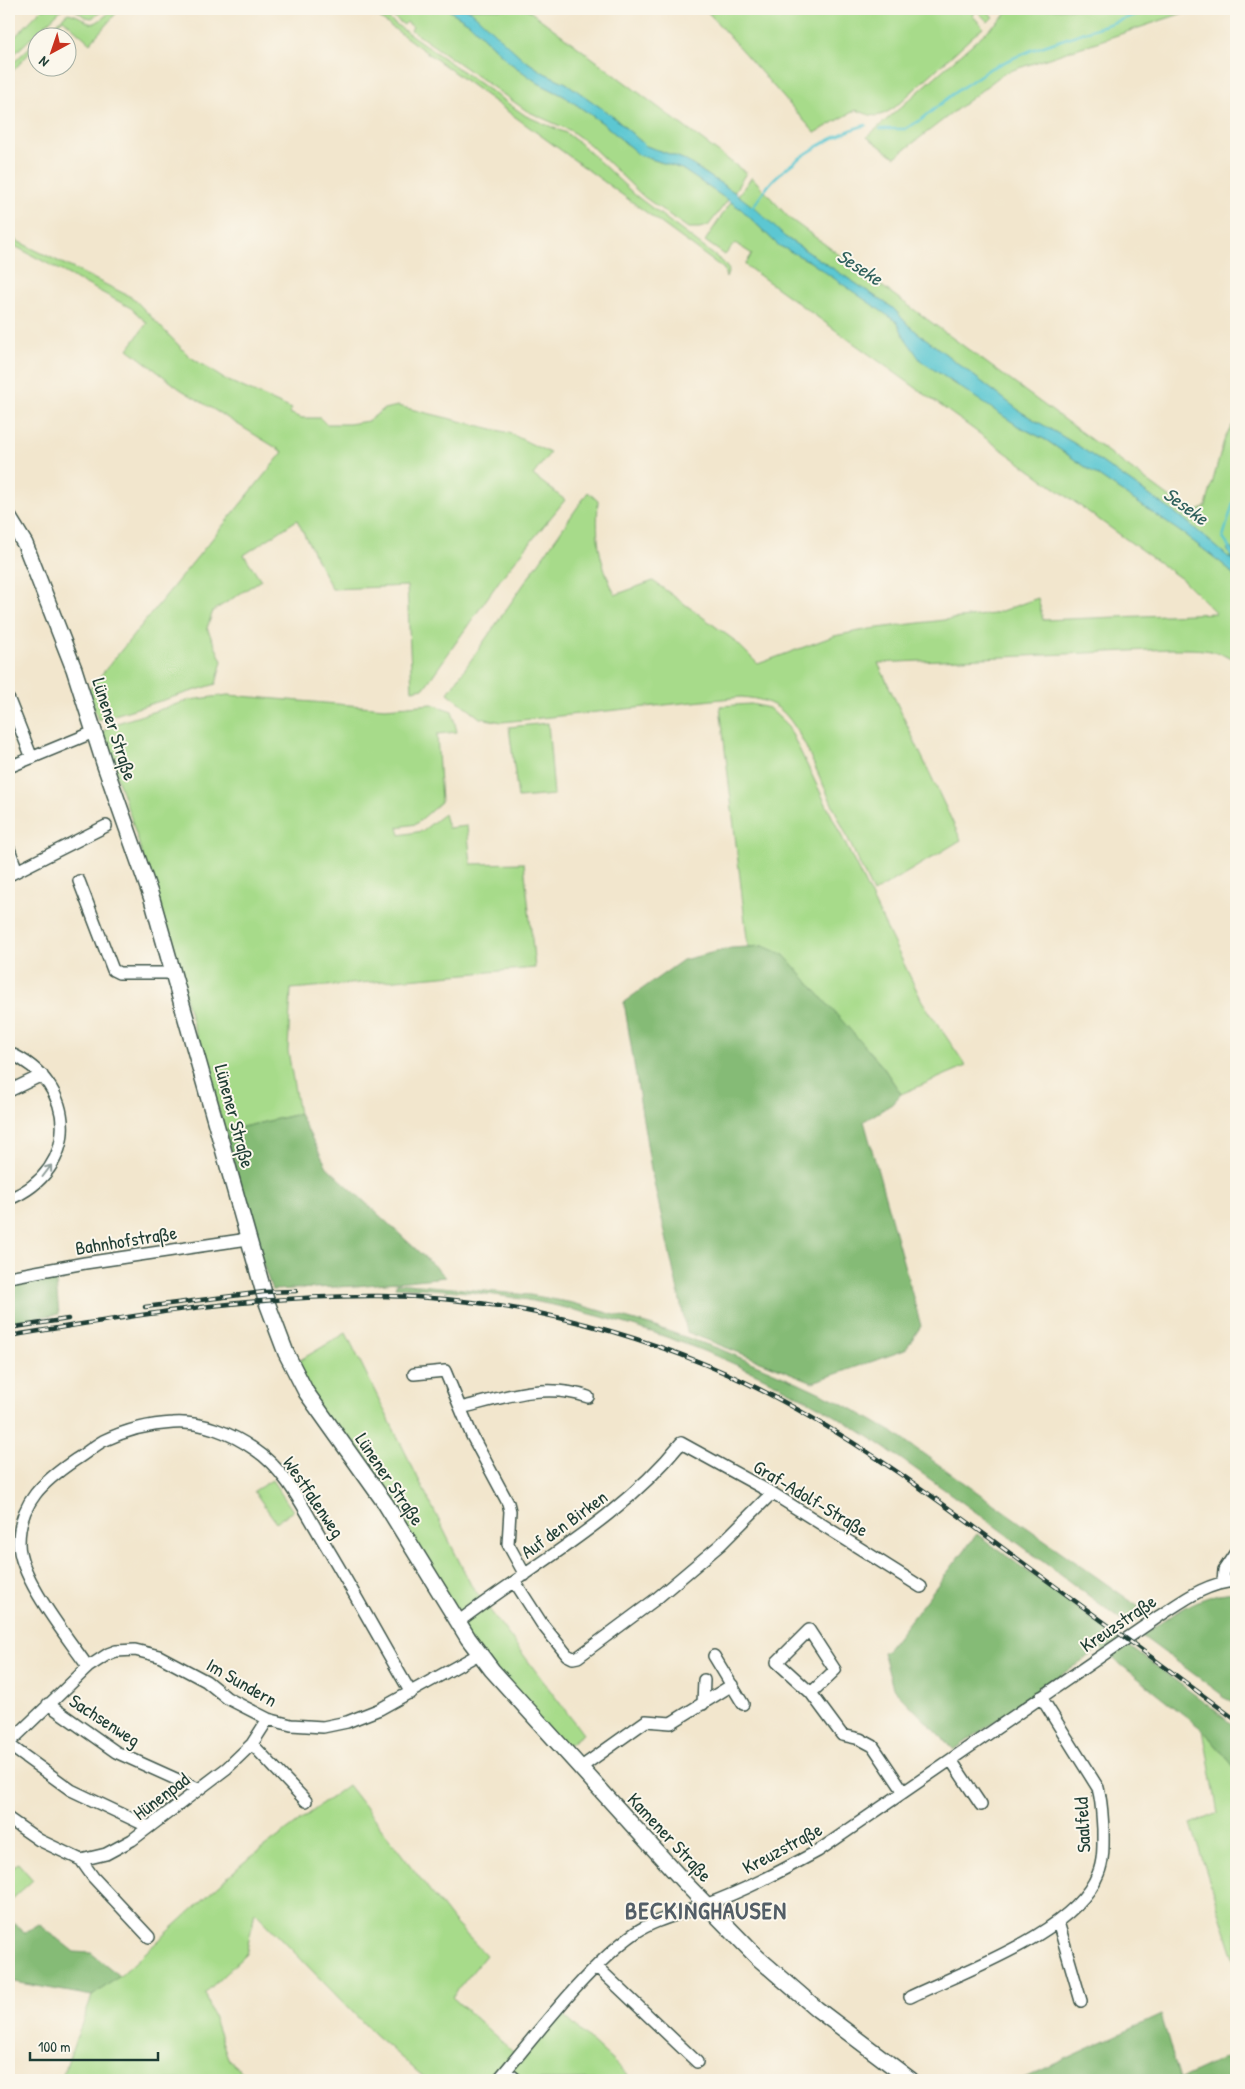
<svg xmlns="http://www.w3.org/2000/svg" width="1245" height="2089" viewBox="0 0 1245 2089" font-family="'Patrick Hand',sans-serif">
  <rect width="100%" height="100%" fill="#fbf7ec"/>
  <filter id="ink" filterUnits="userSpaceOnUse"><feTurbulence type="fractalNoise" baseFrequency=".02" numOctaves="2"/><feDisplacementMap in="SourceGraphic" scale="10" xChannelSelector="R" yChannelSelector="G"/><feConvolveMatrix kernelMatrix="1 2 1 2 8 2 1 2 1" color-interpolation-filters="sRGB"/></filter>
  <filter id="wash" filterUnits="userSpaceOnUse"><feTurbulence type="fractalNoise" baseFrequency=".0096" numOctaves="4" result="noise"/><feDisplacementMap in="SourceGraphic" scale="20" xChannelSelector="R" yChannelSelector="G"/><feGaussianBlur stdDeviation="1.12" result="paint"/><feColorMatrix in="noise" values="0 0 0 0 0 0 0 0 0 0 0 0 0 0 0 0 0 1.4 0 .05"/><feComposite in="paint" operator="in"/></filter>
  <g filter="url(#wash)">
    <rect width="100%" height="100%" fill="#f2e6cd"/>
    <path fill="#a7db8a" stroke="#638c5f" d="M42 9H62L9 59V43Z
      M74 9H105L92 18 85 17Z
      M113 9H120L90 43 63 19 45 37H40L68 13C94 18 84 36 113 9Z
      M367 9H374L526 116 566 133 583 146 635 195 723 262 729 270 726 278 724 269Z
      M382 9H447L469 23 509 62 538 83 564 96 604 124 639 155 682 169 728 200 708 226 699 228H688L644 197 589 144 571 131 527 111 411 30 413 27 407 22 404 25Z
      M466 9H527L746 173 734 192 683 159 646 146 611 115 566 83 544 73 523 59Z
      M705 9H986L993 17 988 22 977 11 972 15 983 27 894 108C876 119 875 117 856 110L815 133Z
      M1012 9H1195L1004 73 895 157 867 137Z
      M37 40V45L9 75V67Z
      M752 177 789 218 1183 507 1195 513 1206 506 1225 437 1236 420V555L1231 547 1234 562 1185 520 1077 445 1021 412 909 326 893 308 785 237 738 195Z
      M731 202 741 209 778 245 809 261 898 322 905 338 952 383 963 388 1018 426 1046 440 1185 535 1224 565 1236 578V660C1215 648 1193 649 1170 649L878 663 961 840 873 893 805 745C788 713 779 700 741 697L502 722 480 718 448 693 588 492 598 501C596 542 598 557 615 595L653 581 734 640 758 664 834 636 870 629 993 614 1038 598 1043 620 1216 613 1183 580 745 265 752 254 735 243 725 255 705 241Z
      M9 237 133 298 189 356 224 379 292 409 289 413 302 418H320L326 424H349L368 421 384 409 398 406 509 433 550 453 533 475 565 500 502 577 424 688 412 690 407 586 332 589 297 520 244 555 261 580 213 611 207 628 222 661 216 684 98 720 88 691 283 452 180 389 128 349 147 323 131 308 9 243Z
      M228 695 385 708 432 704 452 711 457 732 437 734 441 802 416 824 398 827 400 835 422 831 444 814 448 828 467 826 471 864 524 863 535 968 291 989 288 1051 299 1114 225 1131 132 821 102 734 108 726 190 700Z
      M751 704 769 708 788 726 922 1001 966 1066 901 1094 883 1067 763 946 748 947 720 706Z
      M548 723 554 795 518 798 509 727Z
      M346 1333 471 1585 583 1734 560 1751 484 1663 290 1366Z
      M272 1480 293 1511 276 1522 254 1491Z
      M1203 1730 1236 1769V1964L1191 1824 1218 1813Z
      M348 1785 454 1922 486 1955 452 1997 521 2059 561 2013 633 2080H427L373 2033 255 1912 246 1954 205 1993 229 2061 252 2080H61L92 1996 120 1976 243 1863Z
      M18 1863 33 1880 9 1902V1868L11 1869Z"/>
    <path fill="#85bb76" stroke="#527c55" d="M763 946 784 955 883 1067 901 1094 892 1104 864 1121 921 1326 905 1350 813 1382 687 1332 651 1169 624 1002 683 960 731 948Z
      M299 1114 327 1167 446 1277 356 1286 272 1290 256 1244 225 1131Z
      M55 1273 59 1314 9 1322V1280Z
      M397 1283 530 1295 573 1303 653 1326 720 1349 797 1382 840 1402 894 1433 1146 1612 1127 1624C1060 1575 995 1525 927 1477 891 1452 855 1426 816 1405 726 1354 624 1317 522 1299 480 1292 437 1289 395 1287Z
      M977 1534 1210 1706 1236 1728V1769L1203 1730 1100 1648 954 1750 893 1688 883 1652 888 1649Z
      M1236 1592V1705L1142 1636C1172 1615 1198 1594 1236 1592Z
      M9 1919 24 1933 39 1924 74 1952 91 1953 120 1976 92 1996 9 1981Z
      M1161 2015 1180 2079 1236 2053V2080H1020Z"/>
    <path fill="#5bc7d2" stroke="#3d8283" d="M447 9H466L471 11 523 59 544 73 566 83 611 115 646 146 683 159 734 192 757 210 785 237 893 308 909 326 1021 412 1077 445 1185 520 1233 561 1227 549 1231 547 1236 556V578L1224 565 1185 535 1046 440 1018 426 921 361 905 338 897 322 809 261 778 245 741 209 682 169 639 155 604 124 564 96 538 83 509 62 469 23Z"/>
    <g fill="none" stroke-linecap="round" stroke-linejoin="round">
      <path stroke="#5bc7d2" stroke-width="2.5" d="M880 129H905L921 120 954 93 991 68 1032 50 1153 9
        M752 208C760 198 767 185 776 177 799 156 836 133 866 125
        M1230 549 1223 537 1236 494"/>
    </g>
  </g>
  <g filter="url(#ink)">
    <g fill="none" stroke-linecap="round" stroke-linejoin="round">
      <g stroke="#3f564b" stroke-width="14">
        <path id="minor" d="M9 700 32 758
          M9 767 94 732
          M9 849 17 871
          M9 875 106 826
          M79 881 113 970 119 973H174
          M9 1053C79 1083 81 1170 9 1199
          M9 1091 42 1075
          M9 1277 85 1263 248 1239
          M414 1374 445 1371 472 1436 508 1503 510 1511 508 1544 525 1575
          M461 1408C504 1397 545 1382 588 1397
          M515 1582 542 1624 567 1655 573 1658 578 1657 656 1599 720 1545 772 1493
          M1223 1582 1224 1570 1236 1552
          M458 1622C534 1564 620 1519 681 1443L772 1493 921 1587
          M714 1656 743 1704
          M88 1667C68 1638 19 1578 19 1543 19 1502 44 1481 75 1460 85 1454 94 1446 103 1441 124 1431 150 1424 173 1423 201 1421 231 1433 254 1449 286 1470 303 1507 322 1539 353 1590 381 1642 411 1693
          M811 1693 835 1670 809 1630 777 1662 811 1693 842 1735 860 1739 873 1746 904 1792
          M48 1704 116 1752 198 1789
          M703 1704 704 1680
          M9 1743 88 1667 108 1654 116 1651 135 1650 159 1656 206 1681 227 1698 268 1719 291 1725 323 1727 347 1722 380 1709 479 1654
          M252 1744 306 1801
          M9 1745 71 1790 149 1827
          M951 1760 981 1805
          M580 1768 646 1721 671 1723 732 1685
          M9 1819 39 1840 81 1860 106 1854 132 1840 227 1768 252 1744 268 1719
          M81 1860 93 1877 149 1937
          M1058 1922 1081 2001
          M597 1967 697 2062
          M910 1997C963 1971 1075 1933 1098 1874 1104 1860 1103 1844 1103 1829 1102 1815 1102 1802 1098 1788L1041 1697
          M506 2071 517 2080
          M498 2080C537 2034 586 1968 635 1933 655 1919 682 1914 705 1905 744 1891 781 1871 818 1851L1158 1617C1183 1601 1205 1583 1236 1581"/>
      </g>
      <g stroke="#3f564b" stroke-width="18">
        <path id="major" d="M9 518 25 544 74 669 104 763 152 899 266 1300 286 1353 306 1392 385 1503 468 1638 492 1670 684 1882 757 1957 817 2009 911 2080"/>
      </g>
      <use href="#minor" stroke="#fff" stroke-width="11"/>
      <use href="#major" stroke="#fff" stroke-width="15"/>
      <g stroke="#1f3d34" stroke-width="4.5">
        <path id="rail" d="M145 1307 264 1292 296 1291
          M9 1328 68 1319
          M9 1336C131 1316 254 1295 379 1296 513 1296 664 1337 782 1401 862 1444 934 1497 1007 1551 1083 1607 1160 1663 1236 1720"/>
      </g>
      <use href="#rail" stroke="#fbf7ec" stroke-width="2.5" stroke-dasharray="8" stroke-linecap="butt"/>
    </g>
    <defs><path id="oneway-shaft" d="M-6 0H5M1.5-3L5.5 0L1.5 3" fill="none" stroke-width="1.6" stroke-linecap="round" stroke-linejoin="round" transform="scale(1.25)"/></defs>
    <use stroke="#8f9e9a" href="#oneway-shaft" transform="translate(47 1171) rotate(-53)"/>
  </g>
  <g text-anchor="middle" stroke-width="4" stroke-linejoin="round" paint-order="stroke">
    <g font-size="19" fill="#1f3d34" stroke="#fbf7ec">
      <text transform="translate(115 729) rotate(72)" y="7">Lünener Straße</text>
      <text transform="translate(235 1116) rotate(75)" y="7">Lünener Straße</text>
      <text transform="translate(126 1240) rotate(-9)" y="7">Bahnhofstraße</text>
      <text transform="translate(390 1479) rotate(56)" y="7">Lünener Straße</text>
      <text transform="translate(314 1497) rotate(56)" y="7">Westfalenweg</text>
      <text transform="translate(811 1498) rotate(31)" y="7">Graf-Adolf-Straße</text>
      <text transform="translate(564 1524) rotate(-36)" y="7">Auf den Birken</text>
      <text transform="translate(1118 1623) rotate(-34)" y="7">Kreuzstraße</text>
      <text transform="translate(242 1682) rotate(30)" y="7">Im Sundern</text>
      <text transform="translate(105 1720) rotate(33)" y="7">Sachsenweg</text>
      <text transform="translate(161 1796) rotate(-37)" y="7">Hünenpad</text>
      <text transform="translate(1082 1825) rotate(-93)" y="7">Saalfeld</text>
      <text transform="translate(670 1837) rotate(47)" y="7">Kamener Straße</text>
      <text transform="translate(782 1848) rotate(-28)" y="7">Kreuzstraße</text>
    </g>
    <g font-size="20" font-style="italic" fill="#2e605c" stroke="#fbf7ec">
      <text transform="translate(860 267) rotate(33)" y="7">Seseke</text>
      <text transform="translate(1186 506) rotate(36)" y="7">Seseke</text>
    </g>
    <g font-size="24" font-weight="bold" letter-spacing="1" fill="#535e67" stroke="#fbf7ec">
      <text x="706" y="1919">BECKINGHAUSEN</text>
    </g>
  </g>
  <rect width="1245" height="2089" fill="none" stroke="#fbf7ec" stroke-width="30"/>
  <g transform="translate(52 52) rotate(220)"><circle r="24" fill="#fbf7ec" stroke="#a3ada2"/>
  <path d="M0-4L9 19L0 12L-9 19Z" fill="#c8321e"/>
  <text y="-8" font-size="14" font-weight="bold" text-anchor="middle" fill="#1f3d34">N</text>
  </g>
  <path d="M30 2052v8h128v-8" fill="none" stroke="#1f3d34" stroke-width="2.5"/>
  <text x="38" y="2052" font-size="15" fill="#1f3d34" stroke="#fbf7ec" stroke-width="4" paint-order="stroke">100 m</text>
</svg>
